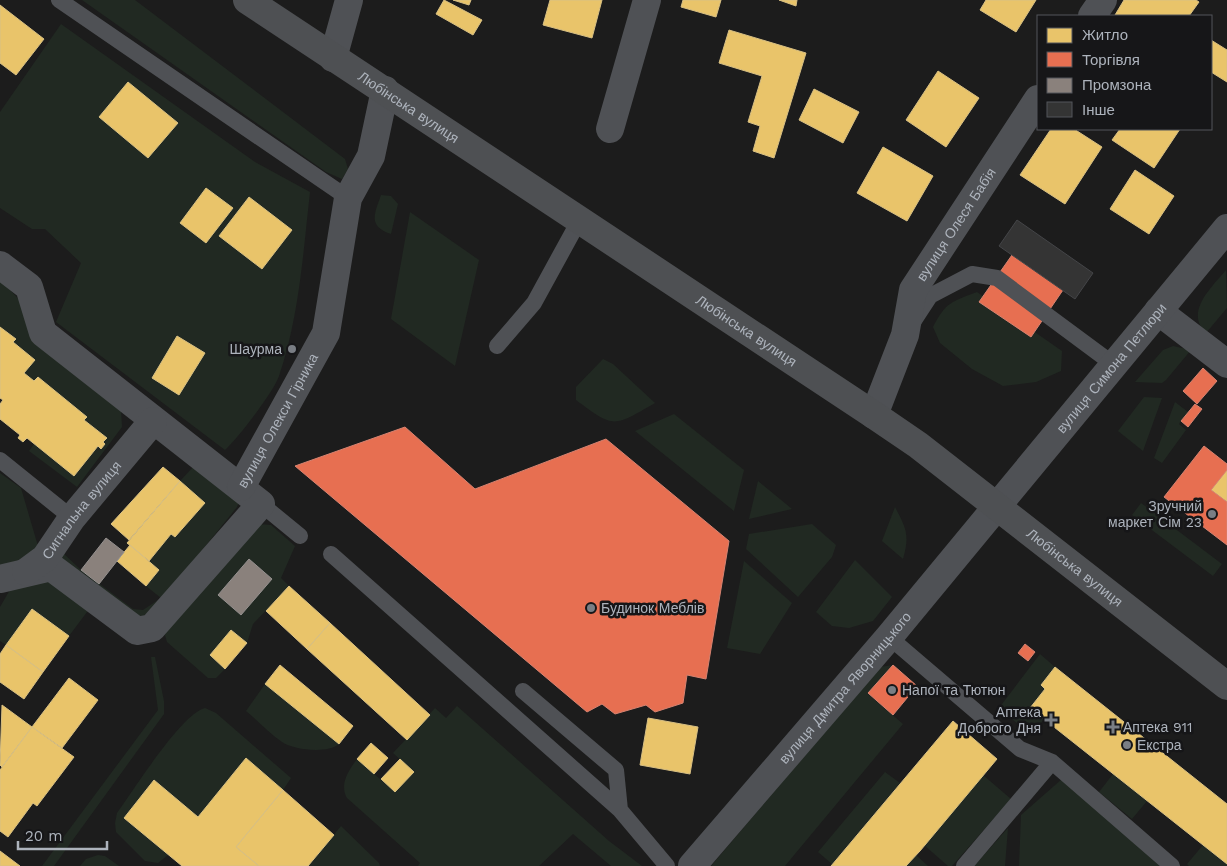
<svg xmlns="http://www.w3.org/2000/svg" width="1227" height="866" viewBox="0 0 1227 866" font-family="'Work Sans',sans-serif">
  <rect width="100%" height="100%" fill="#1c1c1c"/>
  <path fill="#212922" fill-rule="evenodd" d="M82 0H135L345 159 348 169 342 179 326 172Z
    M61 24 255 162 310 192C303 254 299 318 279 376 273 393 238 438 225 450L56 322 81 263 45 229H32L0 208V112Z
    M381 195 391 196 398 204 391 234C368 226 374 215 381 195Z
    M410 212 479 260 455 366 391 319Z
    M1226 270 1227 308 1206 333C1184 312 1212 287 1226 270Z
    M0 279 121 410 122 427 77 487 29 451 34 444 74 476 98 446 101 449 105 444 103 442 106 438 84 420 86 417 38 377 34 381 24 373 13 342 16 339 0 327Z
    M977 292 1062 351 1061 371 1036 382 1003 386 972 369 940 343 933 327C946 302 951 302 977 292Z
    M1173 346 1191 350 1166 380 1162 383 1135 382 1163 350Z
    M603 359 613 364 655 403C613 427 615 429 576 400V387Z
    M1144 397 1162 398 1143 451 1118 431Z
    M1175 402 1188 412 1179 424 1186 430 1162 463 1154 458Z
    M674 414 744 470 734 511 635 431Z
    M195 465 239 501 237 507 170 590 141 619 60 557 62 552 81 570 133 609 143 610 161 598 146 586 159 570 149 561 171 534 176 537 205 503 180 481Z
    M0 473 21 488 40 553 8 564 0 565Z
    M758 481 792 509 749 519Z
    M1141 503 1222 564 1213 576 1132 515Z
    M895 507C906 528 910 535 903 559L882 541Z
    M258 524 271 525 295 546 281 578 289 586 253 624 247 643 231 630 210 655 225 669 216 678H208L167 642 165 635 168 626ZM249 559 271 579 241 615 218 595Z
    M812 524 836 545 832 557 798 597 746 549 749 534Z
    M855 560 892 597 873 621 849 628 832 626 816 612Z
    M744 561 792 603 760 654 727 648Z
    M42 576 90 608 69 636 6 645 0 641V607L11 588Z
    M1040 654 1055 667 1041 685 1045 689 1030 707 1044 719 1031 735 999 708Z
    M151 657H155L164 701V714L54 866H42L158 710Z
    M893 665 868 694 903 724 785 866H711L880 667Z
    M265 684 339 744C327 754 294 750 282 742 269 733 258 721 246 711Z
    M457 706 609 841 642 866H611L573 834 539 866H418L420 863 347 798C339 784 349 770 357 759L395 792 414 772 393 753 435 708 446 718Z
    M205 708 216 713 291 778 283 790 246 758 198 817 154 780 124 818 168 855 158 863 145 861 116 832 115 823 117 813C134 790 181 714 205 708Z
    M885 772 900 783 832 864 818 852Z
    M1113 774 1147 801 1132 819 1099 792Z
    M983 775 1011 799 952 866H948L924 845Z
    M1062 779 1161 866H1019L1021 815Z
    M341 826 379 863 380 866H308Z
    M1008 828 1005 866H974Z
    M1203 845 1227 864V866H1189L1187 864Z
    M98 855 105 856 119 866H80L86 859Z
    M916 855 928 866H906Z"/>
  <path fill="#e9c46a" stroke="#d7bf83" d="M444 0 482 20 473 35 436 14Z
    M453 0H471L469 5Z
    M550 0H602L592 38 543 25Z
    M683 0H721L716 17 681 7Z
    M779 0H797L796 6Z
    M986 0H1036L1016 32 980 10Z
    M1124 0H1196L1199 2 1189 16H1117L1115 15Z
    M0 5 44 39 16 75 0 63Z
    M729 30 806 53 774 158 753 151 760 126 748 122 762 76 719 63Z
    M1211 40 1227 50V82L1211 72Z
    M938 71 979 98 946 147 906 120Z
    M128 82 178 123 148 158 99 117Z
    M814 89 859 112 843 143 799 120Z
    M1051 129H1074L1102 147 1065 204 1020 175Z
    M1120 129H1180L1154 168 1112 140Z
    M883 147 933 176 907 221 857 193Z
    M1135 170 1174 196 1149 234 1110 209Z
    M206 188 233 208 206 243 180 223Z
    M249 197 292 230 262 269 219 236Z
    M0 327 16 339 13 342 35 360 24 373 34 381 38 377 87 417 84 420 107 438 103 442 105 444 101 449 98 446 74 476 27 438 23 442 18 438 20 435 0 419V404L3 400 0 398Z
    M177 336 205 353 179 395 152 378Z
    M163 467 180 481 129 540 111 524Z
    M1226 470H1227V502L1211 490Z
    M180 481 205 503 175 537 171 534 149 561 127 543Z
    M130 545 159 570 146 586 117 561Z
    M289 586 330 623 307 649 266 611Z
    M32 609 69 636 43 672 6 645Z
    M330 623 430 715 407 740 307 649Z
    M231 630 247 643 225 669 210 655Z
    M6 645 43 672 24 699 0 682V654Z
    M280 665 353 726 339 744 265 684Z
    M1055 667 1227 804V864L1030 708 1045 689 1041 685Z
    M69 678 98 700 62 748 32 727Z
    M2 705 32 727 2 767 0 765Z
    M648 718 698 727 690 774 640 765Z
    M953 721 997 759 920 851 906 866H831Z
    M32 727 74 757 37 806 33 803 8 837 0 831V770Z
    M371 743 388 758 374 774 357 759Z
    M246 758 283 790 236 847 259 866H182L124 818 154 780 198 817Z
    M400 759 414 772 395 792 381 779Z
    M283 790 334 835 308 866H259L236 847Z
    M0 851 20 866H0Z"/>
  <path fill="#e76f51" stroke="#d68371" d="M1012 255 1063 290 1031 337 979 302Z
    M1203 368 1217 381 1197 404 1183 391Z
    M1195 404 1202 409 1188 427 1181 421Z
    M405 427 475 489 606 439 729 541 706 679 687 675 683 703 655 712 646 705 615 714 602 704 587 712 295 466Z
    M1204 446 1227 464V470L1211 490 1227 502V545L1164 497Z
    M1025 644 1035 652 1028 661 1018 653Z
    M893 665 917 686 893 715 868 693Z"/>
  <path fill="#8a817c" stroke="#94908f" d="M106 538 124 552 99 584 81 570Z
    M249 559 272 579 241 615 218 595Z"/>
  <path fill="#343434" stroke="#444548" d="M1017 220 1093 273 1075 299 999 246Z"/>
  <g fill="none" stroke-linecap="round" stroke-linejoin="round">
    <path stroke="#4f5155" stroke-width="16" d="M59 0 348 198
      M913 322 930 296 972 274 997 278 1113 364
      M497 346 534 303 580 219
      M0 460 72 518
      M261 504 300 536
      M331 554 620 810 667 866
      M889 637 1020 749 1052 762 1172 866
      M523 691 616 770 620 810
      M964 866 1052 762"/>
    <g stroke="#4f5155" stroke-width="28">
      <path d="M1092 16 1103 0"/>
      <path d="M333 58 349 0"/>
      <path d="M610 129 647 0"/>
      <path d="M0 265 29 287 43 333 261 504 152 628 137 631 51 567 0 579"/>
      <path d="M1158 311 1227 364"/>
      <path id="s1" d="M874 415 905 335 913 290 1038 99"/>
      <path id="s2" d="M241 487 326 333 348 198 371 156 385 90"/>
      <path id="s3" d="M26 572 45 558 72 518 153 421"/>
    </g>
    <path stroke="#4f5155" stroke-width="28" id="s4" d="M692 866 889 637 1227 228"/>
    <path stroke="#4e5053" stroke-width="28" id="s5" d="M247 0 874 415 918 445 1227 686"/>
  </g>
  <g fill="#7a7e84" stroke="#161618" stroke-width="2">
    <circle cx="292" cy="349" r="5"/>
    <circle cx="1212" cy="514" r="5"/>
    <circle cx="591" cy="608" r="5"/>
    <circle cx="892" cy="690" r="5"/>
    <path d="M1048.5 712.5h5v5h5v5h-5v5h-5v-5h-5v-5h5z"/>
    <path d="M1110.5 719.5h5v5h5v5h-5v5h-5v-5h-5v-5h5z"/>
    <circle cx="1127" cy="745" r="5"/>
  </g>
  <g text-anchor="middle" stroke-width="5" stroke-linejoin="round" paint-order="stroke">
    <g font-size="14" fill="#adb3bc" stroke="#161618">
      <text dy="5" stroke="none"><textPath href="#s5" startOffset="194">Любінська вулиця</textPath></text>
      <text dy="5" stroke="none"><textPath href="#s1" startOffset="210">вулиця Олеся Бабія</textPath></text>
      <text dy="5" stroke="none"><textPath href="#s5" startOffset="599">Любінська вулиця</textPath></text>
      <text dy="5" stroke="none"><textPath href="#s4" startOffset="651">вулиця Симона Петлюри</textPath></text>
      <text dy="5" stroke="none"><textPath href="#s2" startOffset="76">вулиця Олекси Гірника</textPath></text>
      <text dy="5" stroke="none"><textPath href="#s3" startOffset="84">Сигнальна вулиця</textPath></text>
      <text dy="5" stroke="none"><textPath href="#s5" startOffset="1004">Любінська вулиця</textPath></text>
      <text dy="5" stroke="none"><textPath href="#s4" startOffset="235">вулиця Дмитра Яворницького</textPath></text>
    </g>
    <g font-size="14" fill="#adb3bc" stroke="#161618" text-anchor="start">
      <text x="282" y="354" text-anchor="end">Шаурма</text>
      <text x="1202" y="511" text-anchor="end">Зручний<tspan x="1202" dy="16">маркет Сім 23</tspan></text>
      <text x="601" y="613">Будинок Меблів</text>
      <text x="902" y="695">Напої та Тютюн</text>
      <text x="1041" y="717" text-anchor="end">Аптека<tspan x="1041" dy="16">Доброго Дня</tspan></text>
      <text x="1123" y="732">Аптека 911</text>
      <text x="1137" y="750">Екстра</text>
    </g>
  </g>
  <rect x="1037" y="15" width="175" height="115" fill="#161618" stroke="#52555a"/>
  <rect x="1047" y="28" width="25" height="15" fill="#e9c46a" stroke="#52555a"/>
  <text x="1082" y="40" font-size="15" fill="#adb3bc">Житло</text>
  <rect x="1047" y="52" width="25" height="15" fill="#e76f51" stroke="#52555a"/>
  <text x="1082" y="65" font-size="15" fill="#adb3bc">Торгівля</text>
  <rect x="1047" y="78" width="25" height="15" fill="#8a817c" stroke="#52555a"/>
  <text x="1082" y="90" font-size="15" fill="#adb3bc">Промзона</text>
  <rect x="1047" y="102" width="25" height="15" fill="#343434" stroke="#52555a"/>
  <text x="1082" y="115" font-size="15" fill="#adb3bc">Інше</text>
  <path d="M18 841v8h89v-8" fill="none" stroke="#adb3bc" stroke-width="2.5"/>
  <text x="25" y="841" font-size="15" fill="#adb3bc" stroke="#161618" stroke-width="4" paint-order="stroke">20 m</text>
</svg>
